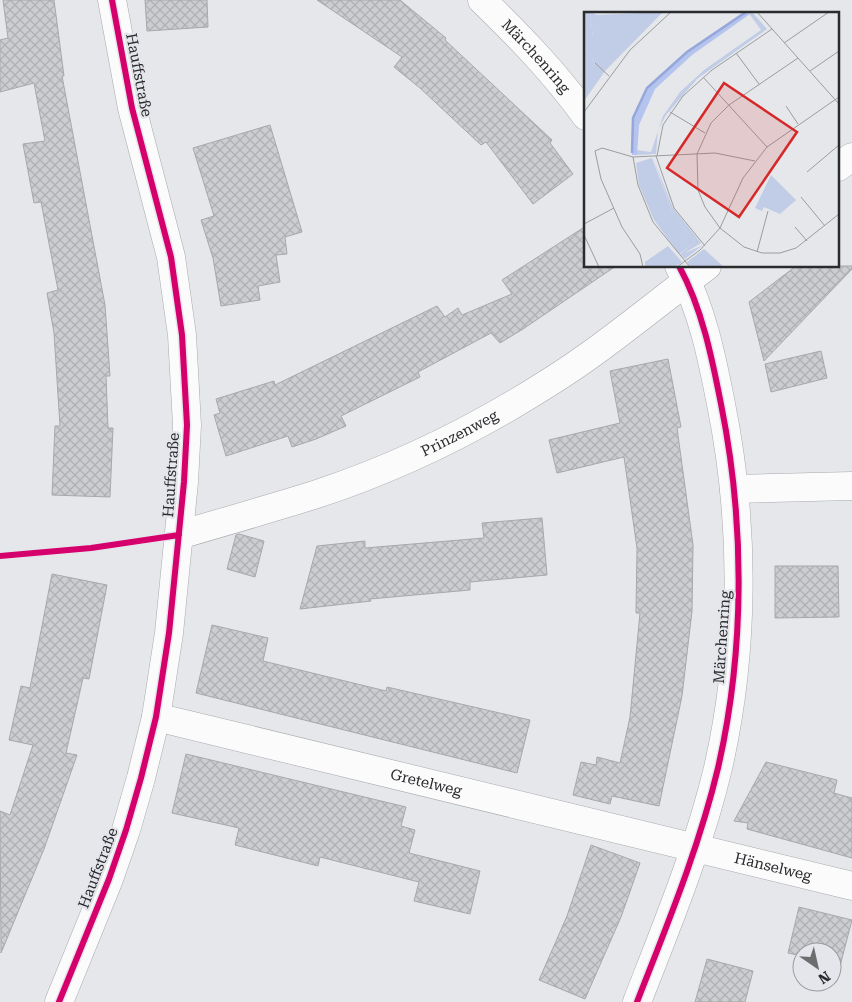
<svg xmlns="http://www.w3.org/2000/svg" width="852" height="1002" viewBox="0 0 852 1002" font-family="'Roboto Serif',serif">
  <defs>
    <pattern id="building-cross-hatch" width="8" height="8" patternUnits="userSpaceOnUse" patternTransform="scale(1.25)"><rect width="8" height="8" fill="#cccdd0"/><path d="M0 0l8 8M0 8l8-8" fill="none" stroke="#afb0b3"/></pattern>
  </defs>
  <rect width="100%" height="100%" fill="#e5e7ea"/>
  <path fill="url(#building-cross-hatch)" stroke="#a7a8ab" d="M3 0H54L64 76H62L105 305 110 376H106L108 428H113L110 497 52 495 55 426H60L54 333 47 293 58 290 41 202 34 203 23 144 45 141 34 83 0 92V40L8 38Z
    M145 0H207L208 27 147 31Z
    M317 0H400L446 38 445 40 552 140 550 143 573 174 533 204 486 142 481 145 420 88 394 67 402 57Z
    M270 125 302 232 285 237 287 254 276 255 280 282 258 286 260 300 221 306 213 258 201 220 214 216 193 148Z
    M586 226V266H616L523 329 500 343 491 333 418 372 420 377 341 416 346 426 316 439 292 447 288 436 226 456 214 415 220 413 216 399 274 381 275 385 437 306 445 317 458 308 462 315 512 294 502 280Z
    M796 266H852V269L764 361 749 302Z
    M821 351 827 378 771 392 765 364Z
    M668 359 681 427 677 428 693 545 692 611 682 696 659 806 612 796 610 804 573 795 581 762 596 765 597 757 620 763 630 717 640 613H636L637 548 624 457 557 473 549 440 620 423 610 371Z
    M542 518 547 575 470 582V590L370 599 371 601 300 609 317 546 365 541V548L484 538 482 523Z
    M239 534 264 541 255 577 227 569 236 535Z
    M775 566H838L839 617 775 618Z
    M52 574 107 585 89 679 83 678 66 753 77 755 44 849 1 953 0 811 10 815 33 745 9 740 21 686 30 688Z
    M212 625 268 638 263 661 386 691 387 687 530 720 517 773 196 693Z
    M186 754 406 807 401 826 415 830 409 853 480 871 470 914 414 901 419 882 320 857 318 866 235 845 239 828 172 813Z
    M766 762 837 780 834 793 852 798V858L747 829 748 823 734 821Z
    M591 845 640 863 621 917 585 999 539 980 567 916Z
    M799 907 852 920 840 966 832 964V952H802V956L788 953Z
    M707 959 753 971 745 1002H695Z"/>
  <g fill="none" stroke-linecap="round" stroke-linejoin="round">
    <g stroke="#a8aaac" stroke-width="29">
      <g id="minor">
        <path id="s1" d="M482 0C520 37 555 73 586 116"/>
        <path d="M838 167 852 157"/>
        <path d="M734 489 852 486"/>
        <path id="s2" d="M179 535C224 522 269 509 314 495 394 469 474 430 545 385 602 350 653 306 707 266"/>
        <path id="s3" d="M156 717 852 886"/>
        <path d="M59 1002 109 879 126 830 141 778 156 717 169 633 184 482 187 425 182 335 171 257 132 108 112 0"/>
        <path d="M637 1002C667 925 699 848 718 768 745 650 745 523 721 404 712 358 702 308 679 266"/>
      </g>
    </g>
    <use href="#minor" stroke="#fbfbfc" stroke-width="28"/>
    <g stroke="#e4e6eb" stroke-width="9">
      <path id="cycleway" d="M0 556 91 548 179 535
        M59 1002 109 879 126 830 141 778 156 717 169 633 184 482 187 425 182 335 171 257 132 108 112 0
        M637 1002C667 925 699 848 718 768 745 650 745 523 721 404 712 358 702 308 679 266"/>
    </g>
    <use href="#cycleway" stroke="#d6006c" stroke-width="6"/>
  </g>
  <g text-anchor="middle" stroke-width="4.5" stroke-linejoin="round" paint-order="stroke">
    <g font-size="15" fill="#2a2b2d" stroke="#e4e6eb">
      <text dy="5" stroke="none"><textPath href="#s1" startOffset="78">Märchenring</textPath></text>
      <text transform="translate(139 75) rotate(79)" y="5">Hauffstraße</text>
      <text dy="5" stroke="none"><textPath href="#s2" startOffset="299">Prinzenweg</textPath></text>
      <text transform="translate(171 475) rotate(-86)" y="5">Hauffstraße</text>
      <text transform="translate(722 637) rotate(-86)" y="5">Märchenring</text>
      <text dy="5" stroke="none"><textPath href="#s3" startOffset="278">Gretelweg</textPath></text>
      <text dy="5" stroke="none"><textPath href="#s3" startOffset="635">Hänselweg</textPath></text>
      <text transform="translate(98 868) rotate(-69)" y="5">Hauffstraße</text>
    </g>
  </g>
  <g transform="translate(584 12)">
    <rect width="255" height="255" fill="#e5e7ea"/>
    <path d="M0 0H6L9 26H0ZM164 0H168L183 17 113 67 82 103 74 118 72 142 53 143 52 138 67 140 79 104 96 80 120 58 177 18ZM0 38 5 39 11 52 21 59 0 89ZM69 146 89 196 117 231 99 242 119 233 101 247 96 242 111 230 89 202ZM187 163 212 188 196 202 180 195 178 199 171 196ZM84 234 98 250 91 255H61V250ZM120 237 140 255H107L103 250Z" fill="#c1cce7"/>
    <path d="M160 0 166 2 108 43 71 77 55 113 53 143H48V106L63 76 103 39Z" fill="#b5c4ee"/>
    <path d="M6 0 13 3 79 0 21 59 11 52 5 39 0 38V26H9ZM68 146 89 202 111 230 95 242 70 208 55 173 52 151Z" fill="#c1cce7"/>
    <path fill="none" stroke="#95a7db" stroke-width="2.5" d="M48 141 49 106 63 76 103 40 162 0"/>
    <path fill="none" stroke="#9a9c9e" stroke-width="1" d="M173 0 255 92M200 31 245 0M152 41 175 72M214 46 145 93 127 111 113 142 114 178 121 195 136 216 160 235 178 241H196L212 236 255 202M11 51 25 64M226 59 255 39M119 65 183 135M202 94 214 112M0 100 46 38 87 0M86 100 121 121M11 139 18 136 49 145 131 141 171 149M11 139 17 167 38 215 56 242 59 255M72 144 90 196 121 234M73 144 79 113 99 84 128 58 188 17M49 145 54 173 69 210 106 255M223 160 255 133M217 185 241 214M0 212 30 196M211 215 223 229M0 223 15 255M173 240 184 199M93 255 116 238 136 216 159 166 183 135 255 85"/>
    <path fill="#d62828" fill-opacity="0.15" stroke="#d62828" stroke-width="2.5" d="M140 71 213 120 155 205 83 156Z"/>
    <rect width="255" height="255" fill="none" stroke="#2a2b2d" stroke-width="2.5"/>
  </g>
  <g transform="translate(817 967) rotate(146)"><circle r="24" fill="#e4e6eb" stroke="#9a9b9f"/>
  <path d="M0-4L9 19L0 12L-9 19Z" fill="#6b6d6f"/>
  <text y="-8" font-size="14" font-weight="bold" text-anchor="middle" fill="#2a2b2d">N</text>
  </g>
</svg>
